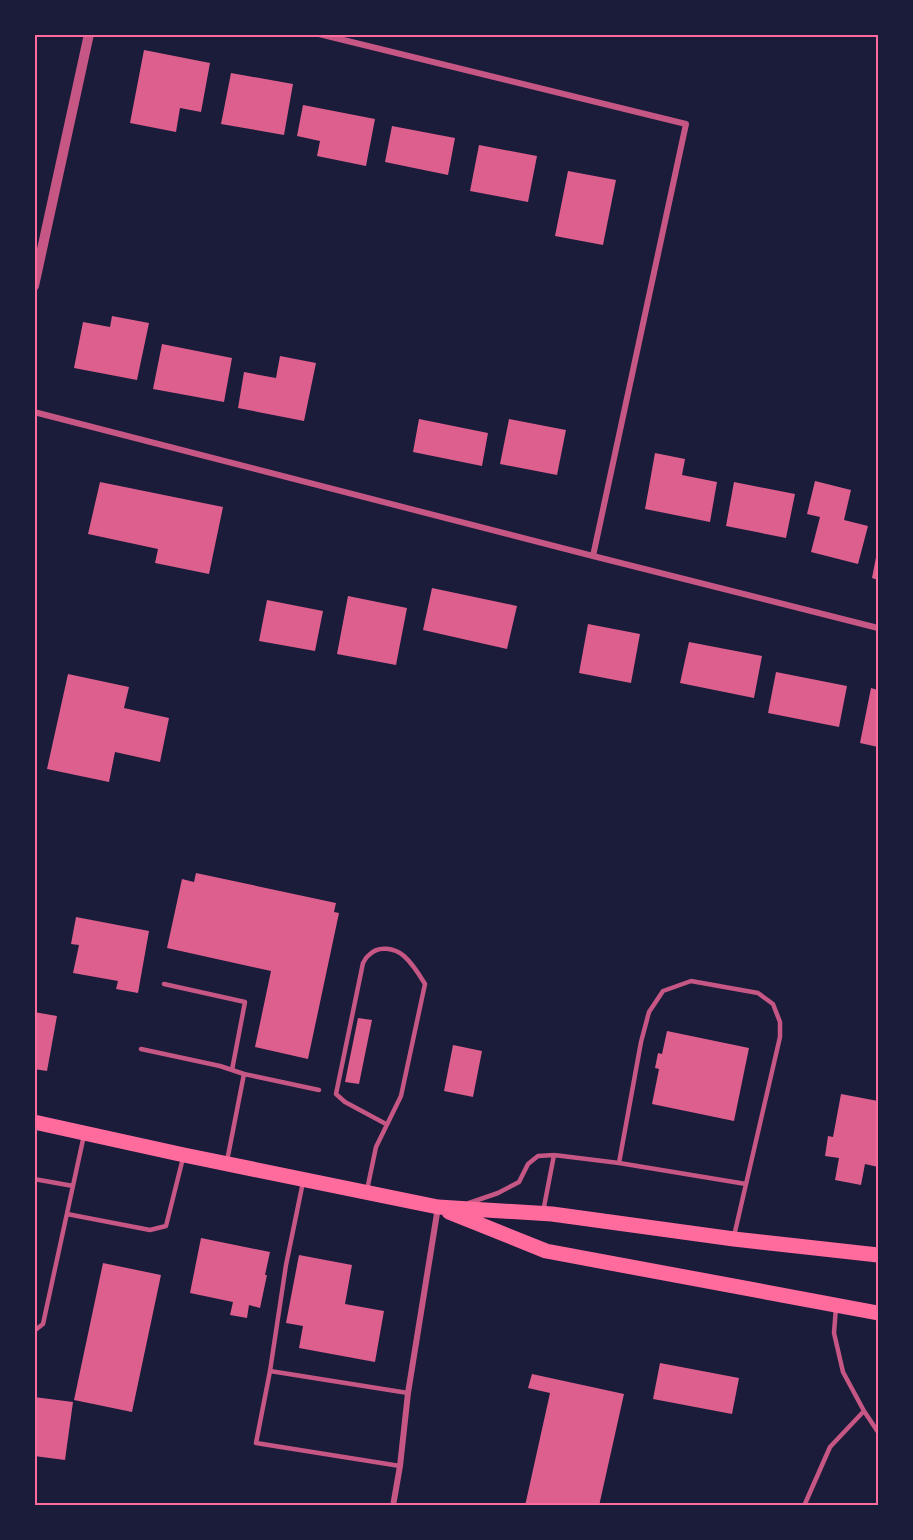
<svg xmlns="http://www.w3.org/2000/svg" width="913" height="1540" viewBox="0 0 913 1540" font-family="'Playfair Display',serif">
  <rect width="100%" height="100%" fill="#1b1b3a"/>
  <path fill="#dd5f8e" d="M144 50 210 63 201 112 180 108 176 132 130 123Z
    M231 73 293 84 284 135 221 124Z
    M303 105 375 119 366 166 317 156 320 141 297 136Z
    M392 126 455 138 448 175 385 162Z
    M479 145 537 156 528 202 470 191Z
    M568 171 616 180 603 245 555 236Z
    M112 316 149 323 137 380 74 368 83 322 110 327Z
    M162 344 232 358 224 402 153 389Z
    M280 356 316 363 304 421 238 408 244 372 276 378Z
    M419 419 488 433 482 466 413 452Z
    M509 419 566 430 557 475 500 464Z
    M655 453 685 459 682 475 717 482 710 522 645 509Z
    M815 481 851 490 844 520 868 526 858 564 811 552 820 517 807 514Z
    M100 482 223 507 209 574 155 563 158 549 88 534Z
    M734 482 795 494 786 538 726 526Z
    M877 552H878V580L872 578Z
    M432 588 517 606 507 649 423 630Z
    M348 596 407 608 396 665 337 654Z
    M267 600 323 611 315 651 259 641Z
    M588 624 640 634 631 683 579 673Z
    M689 642 762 656 754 698 680 683Z
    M776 672 847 686 839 727 768 713Z
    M68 674 129 687 124 708 169 718 160 762 115 752 109 782 47 769Z
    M871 688 878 690V747L860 743Z
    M196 873 336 903 334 912 339 913 308 1059 255 1047 271 971 167 948 182 879 194 882Z
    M76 917 149 931 138 993 116 989 118 981 73 973 79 945 71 944Z
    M34 1012 57 1016 47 1071 34 1069Z
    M358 1018 372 1020 359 1084 345 1082Z
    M667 1031 749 1048 734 1121 652 1104 659 1069 655 1068 658 1053 662 1054Z
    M453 1045 482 1051 473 1097 444 1091Z
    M841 1094 878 1101V1167L865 1164 861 1185 835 1180 839 1158 825 1156 828 1136 833 1137Z
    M201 1238 270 1252 265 1275H267L260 1308 249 1305 247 1318 230 1315 233 1302 190 1293Z
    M299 1255 352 1265 345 1304 384 1311 375 1362 299 1348 303 1326 286 1323Z
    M103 1263 161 1275 132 1412 74 1400Z
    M660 1363 739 1378 732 1414 653 1399Z
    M532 1374 624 1394 599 1506H525L550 1393 528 1388Z
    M34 1397 73 1402 65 1460 34 1456Z"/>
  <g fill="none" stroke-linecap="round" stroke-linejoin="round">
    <path stroke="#c65784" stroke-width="4.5" d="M164 984 245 1002 232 1070
      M141 1049 220 1066 244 1074 319 1090
      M227 1161 244 1074
      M619 1163 641 1042 649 1012 663 991 691 981 758 993 773 1004 780 1022V1037L734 1236
      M34 1179 73 1186
      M303 1182 286 1265 270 1371 256 1443 400 1466
      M367 1190 376 1147 401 1096 425 984C419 974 413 964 404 956 395 948 378 945 369 955 366 957 365 960 363 963L336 1094 345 1102 386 1124
      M469 1203 498 1193 519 1182 528 1164 538 1156 554 1155 619 1163 746 1184
      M543 1212 554 1155
      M67 1214 150 1230 166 1226 183 1158
      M836 1307 834 1333 843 1372 864 1411 878 1432
      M34 1331 43 1324 84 1135
      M270 1371 408 1393
      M804 1506 830 1447 864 1411"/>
    <path stroke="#c65784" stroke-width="6" d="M319 34 686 124 593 556
      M34 412 593 556 878 628
      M393 1506 400 1466 408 1393 438 1207"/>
    <path stroke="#c65784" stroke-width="10" d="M34 286 89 34"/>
    <path stroke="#ff6b9d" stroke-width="15" d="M34 1122 184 1155 438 1207 552 1214 734 1239 878 1255
      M449 1212 546 1251 878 1313"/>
  </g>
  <rect width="913" height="1540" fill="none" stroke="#1b1b3a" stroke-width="72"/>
  <rect x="36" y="36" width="841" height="1468" fill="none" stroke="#ff6b9d" stroke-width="2"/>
</svg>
